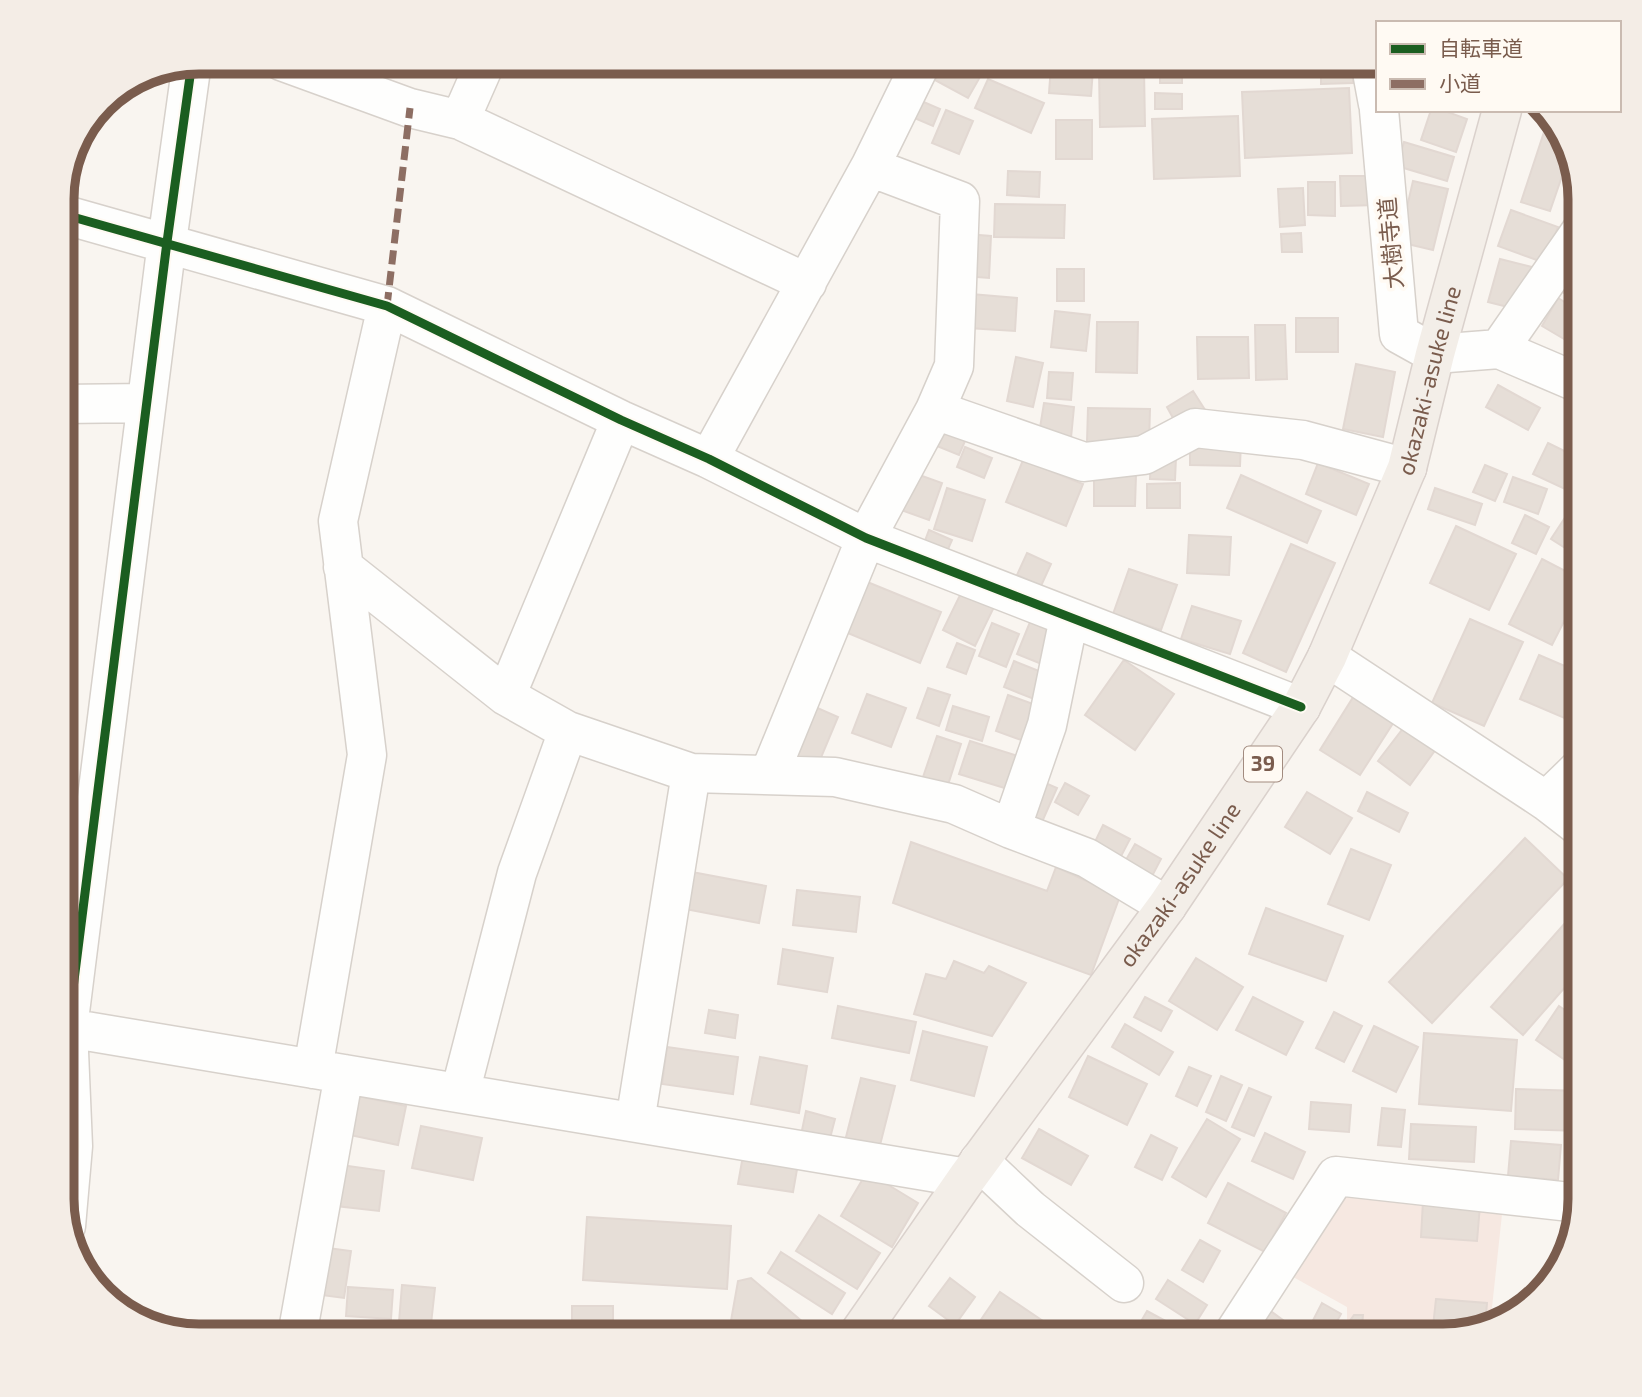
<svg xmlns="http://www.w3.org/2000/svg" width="1642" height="1397" viewBox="0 0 1642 1397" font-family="'Exo 2','Noto Sans JP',sans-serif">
  <rect width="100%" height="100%" fill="#f9f5f0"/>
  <path fill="#f6e8e1" d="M1329 1195 1503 1205 1490 1326 1443 1336H1335L1347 1320V1307L1286 1273Z"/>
  <path fill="#e6ded7" stroke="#e2d8d2" stroke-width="2" d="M945 61H968L984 70 968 98 935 80Z
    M1021 61H1047L1046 67Z
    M1321 61H1353V83L1321 84Z
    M1160 64H1182V83H1160Z
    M1051 66 1093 69 1091 96 1049 93Z
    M1144 70 1145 126 1100 127 1099 71Z
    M988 79 1044 103 1031 133 975 108Z
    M1349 88 1352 153 1245 158 1242 92Z
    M1155 93 1182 94V109H1155Z
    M919 100 940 109 933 126 912 117Z
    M946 110 973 121 959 154 932 143Z
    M1431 110H1442L1467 119 1456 152 1421 140Z
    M1238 116 1240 176 1154 179 1152 119Z
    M1056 120H1092V159H1056Z
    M1546 126 1559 130 1571 150 1550 211 1521 202Z
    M1404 142 1454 157 1447 181 1397 166Z
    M1574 167 1579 191 1569 188Z
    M1008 171 1040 172 1039 197 1007 195Z
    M1340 176H1377L1378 205 1341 206Z
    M1413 181 1448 189 1433 250 1399 242Z
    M1308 182H1335V216L1308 215Z
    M1303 188 1305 225 1280 227 1278 189Z
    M995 204 1065 205 1064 238 994 237Z
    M1511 210 1558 227 1545 263 1498 246Z
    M1301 233 1302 252H1282L1281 234Z
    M966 234 991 236 989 278 964 276Z
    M1500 259 1532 267 1520 310 1488 302Z
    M1580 268 1581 269V303L1564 293Z
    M1057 269H1084V301H1057Z
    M971 294 1017 298 1015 331 968 328Z
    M1558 298 1581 312V349L1542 326Z
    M1055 311 1090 315 1086 351 1051 347Z
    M1296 318H1338V352H1296Z
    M1097 322H1138L1137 373 1096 372Z
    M1255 325H1285L1287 379 1256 380Z
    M1197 337H1248L1249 378 1198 379Z
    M1016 357 1043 363 1033 407 1007 401Z
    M1356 364 1395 372 1383 437 1343 429Z
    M1049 372 1073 373 1071 400 1047 398Z
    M1498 385 1540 408 1528 430 1486 407Z
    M1193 391 1207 413 1179 429 1167 407Z
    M1044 403 1074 407 1071 438 1039 434Z
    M1088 408 1150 409 1149 443 1087 442Z
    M936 420 968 434 959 455 927 442Z
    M1190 440 1241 442 1240 466 1190 465Z
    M1548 443 1581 459 1580 496 1533 474Z
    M965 447 992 458 984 478 957 467Z
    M1151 457 1176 458 1175 480 1150 479Z
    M1023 460 1083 484 1066 526 1006 502Z
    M1318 463 1369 484 1356 515 1306 494Z
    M1485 465 1507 474 1495 501 1473 492Z
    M911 472 942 483 929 520 898 509Z
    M1094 474 1136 475 1135 506H1094Z
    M1241 475 1321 511 1307 543 1227 508Z
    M1513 477 1547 489 1538 514 1504 502Z
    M1180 483V508H1147V484Z
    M947 488 985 500 972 541 934 529Z
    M1435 488 1482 504 1475 525 1428 509Z
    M1525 515 1549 527 1536 554 1512 543Z
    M1566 516 1581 525V558L1551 539Z
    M1456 526 1516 554 1489 610 1430 583Z
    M929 530 952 540 945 556 923 546Z
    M1189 535 1231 537 1229 575 1187 573Z
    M1291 544 1335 563 1286 672 1243 653Z
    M1027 553 1051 564 1041 586 1017 575Z
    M1542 559 1581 579V588L1552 645 1509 624Z
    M1129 569 1177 585 1161 630 1113 614Z
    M860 579 941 612 920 663 838 629Z
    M962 591 994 607 975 646 943 630Z
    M1192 606 1241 621 1230 654 1181 639Z
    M1470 619 1523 642 1484 726 1432 703Z
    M1030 622 1057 633 1044 665 1017 654Z
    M992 623 1019 634 1006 667 979 656Z
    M957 643 975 650 966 674 947 667Z
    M1539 655 1581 673V725L1520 699Z
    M1124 660 1174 694 1135 750 1085 715Z
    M1014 661 1044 673 1034 699 1004 687Z
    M928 688 950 695 939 726 917 718Z
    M1357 691 1397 717 1360 775 1320 750Z
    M867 694 906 708 891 747 852 733Z
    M1008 695 1036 705 1024 741 996 731Z
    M806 703 838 717 817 767 784 753Z
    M953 706 989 717 982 741 946 730Z
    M1408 722 1439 745 1410 785 1378 761Z
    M937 736 961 744 947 788 922 780Z
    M970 741 1021 757 1011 790 959 774Z
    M1036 779 1057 788 1042 822 1022 813Z
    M1065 783 1089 796 1078 815 1055 802Z
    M1307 792 1352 818 1330 854 1285 827Z
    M1367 792 1408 813 1399 832 1358 811Z
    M1103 825 1130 839 1118 862 1092 848Z
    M1525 838 1568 879 1432 1023 1389 982Z
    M911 842 1047 891 1056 867 1120 896 1091 975 893 903Z
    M1135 844 1161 859 1150 880 1123 865Z
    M1351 849 1391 865 1369 920 1328 904Z
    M692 872 766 886 759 923 685 909Z
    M797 890 860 897 856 932 793 925Z
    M1581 905V969L1523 1035 1491 1007Z
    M1266 908 1343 936 1326 981 1249 954Z
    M783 949 833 958 827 992 778 984Z
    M1196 958 1243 987 1217 1030 1169 1001Z
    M954 961 984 973 989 966 1026 983 992 1036 914 1014 926 974 946 979Z
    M1145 997 1172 1011 1161 1031 1134 1017Z
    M1253 997 1303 1022 1286 1055 1236 1030Z
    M838 1006 916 1022 909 1053 832 1038Z
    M1559 1006 1581 1021V1071L1536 1040Z
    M709 1010 738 1015 735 1038 705 1033Z
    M1334 1012 1362 1026 1344 1062 1316 1048Z
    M1125 1024 1173 1052 1159 1075 1112 1047Z
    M1374 1026 1418 1047 1396 1092 1353 1071Z
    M923 1031 987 1047 974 1096 911 1080Z
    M1424 1033 1517 1040 1511 1111 1419 1104Z
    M667 1047 738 1057 733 1094 662 1084Z
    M1088 1056 1147 1084 1127 1125 1069 1097Z
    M760 1057 807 1066 799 1113 751 1104Z
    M1189 1067 1211 1076 1197 1106 1176 1096Z
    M1221 1076 1242 1085 1226 1121 1206 1112Z
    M861 1078 895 1086 879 1149 845 1141Z
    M1249 1088 1271 1097 1254 1136 1232 1127Z
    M1516 1089 1581 1091V1131L1515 1129Z
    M358 1096 406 1106 398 1145 350 1135Z
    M1311 1102 1351 1105 1349 1132 1309 1129Z
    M1382 1108 1405 1110 1401 1147 1378 1145Z
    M806 1111 835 1119 829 1142 801 1135Z
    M1207 1119 1240 1139 1206 1197 1172 1177Z
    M1411 1124 1476 1127 1474 1162 1409 1159Z
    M421 1126 482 1138 473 1180 412 1168Z
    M1039 1129 1088 1156 1071 1185 1022 1158Z
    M1265 1133 1305 1152 1293 1179 1252 1161Z
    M1151 1135 1177 1148 1162 1180 1135 1167Z
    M1511 1141 1561 1145 1558 1180 1508 1176Z
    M744 1150 799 1158 793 1192 738 1184Z
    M341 1165 384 1171 379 1211 336 1206Z
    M867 1172 918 1203 892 1247 841 1216Z
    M1228 1183 1286 1213 1265 1252 1208 1223Z
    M1423 1201 1480 1205 1477 1241 1421 1237Z
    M819 1215 880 1253 857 1289 796 1251Z
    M587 1217 731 1226 727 1289 583 1280Z
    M1200 1240 1220 1251 1203 1282 1182 1270Z
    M328 1248 351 1251 344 1298 321 1295Z
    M781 1252 845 1293 832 1314 768 1273Z
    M751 1278 817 1334 816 1336H732L729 1332 738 1281Z
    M950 1278 975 1297 955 1325 929 1306Z
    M1168 1280 1207 1305 1195 1324 1156 1299Z
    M402 1285 435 1288 431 1324 399 1322Z
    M348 1287 393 1290 391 1319 346 1316Z
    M1000 1292 1043 1321 1033 1336H996L978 1324Z
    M1436 1299 1487 1303 1485 1327 1444 1336H1432Z
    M1260 1303 1287 1323 1278 1336H1258L1244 1326Z
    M1322 1303 1341 1314 1329 1336H1320L1308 1330Z
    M572 1306H613V1336H572Z
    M1147 1311 1184 1331 1181 1336H1148L1136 1330Z
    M1354 1315H1363L1361 1336H1339Z
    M904 1322 928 1333 927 1336H898Z
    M1296 1327 1309 1336H1289Z"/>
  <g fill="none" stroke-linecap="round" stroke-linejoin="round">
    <g stroke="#d7d1cb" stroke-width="41">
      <path id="minor" d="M281 61 410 108 460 120
        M486 61 460 120 807 283
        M1370 61 1378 104
        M1379 110 1399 334 1435 354 1499 349 1581 384
        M62 214 387 306 621 420 709 459 866 538 1301 707
        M1499 349 1581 231
        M62 404 146 403
        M935 410 1084 462 1144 455 1195 428 1303 440 1407 468
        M709 459 870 167 922 61
        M343 567 506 696 568 731 691 773 835 777 954 804 1011 829 1087 858 1167 906
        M1327 657 1546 801 1581 828
        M506 696 621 420
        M769 775 866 538 935 410 954 366 960 201 870 167
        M1546 801 1581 767
        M1011 829 1047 725 1069 618
        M68 1028 967 1178
        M313 1069 367 755 338 521 387 306
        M460 1093 517 873 568 731
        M635 1122 691 773
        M979 1161 1030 1209 1124 1283
        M66 1226 73 1146 68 1028 167 242 192 62
        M297 1336 344 1074
        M1232 1336 1336 1176 1579 1203"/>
    </g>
    <g stroke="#dad1cc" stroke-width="41">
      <g id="major">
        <path id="s1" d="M857 1336 967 1178 1167 906 1301 707 1327 657 1407 468 1435 354 1502 110"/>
      </g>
    </g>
    <use href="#minor" stroke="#fefefd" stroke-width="38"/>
    <use href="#major" stroke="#f3eee8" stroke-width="38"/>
    <path stroke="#8d6e63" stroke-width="7" stroke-dasharray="14 7" stroke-linecap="butt" d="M387 306 410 108"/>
    <g stroke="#fffaf3" stroke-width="13">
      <path id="cycleway" d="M62 214 387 306 621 420 709 459 866 538 1301 707
        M66 1226 73 1146 68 1028 167 242 192 62"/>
    </g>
    <use href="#cycleway" stroke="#1b5e20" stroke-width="9"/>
  </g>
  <g text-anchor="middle" stroke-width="7" stroke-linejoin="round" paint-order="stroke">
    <rect fill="#fffaf3" stroke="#a28b7f" stroke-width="2" x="1244" y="746.5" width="38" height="35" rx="5"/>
    <g font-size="21" font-weight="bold" fill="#7a5c4d">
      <text x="1263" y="771">39</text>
    </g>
    <g font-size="23" fill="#7a5c4d" stroke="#fffaf3">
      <text transform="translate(1391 243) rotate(-95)" y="8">大樹寺道</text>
      <text dy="8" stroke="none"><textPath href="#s1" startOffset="1122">okazaki-asuke line</textPath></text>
      <text dy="8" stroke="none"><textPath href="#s1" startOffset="555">okazaki-asuke line</textPath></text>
    </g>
  </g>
  <path d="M0 0H1642V1397H0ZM199 74H1443A125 125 0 0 1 1568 199V1199A125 125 0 0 1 1443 1324H199A125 125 0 0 1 74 1199V199A125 125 0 0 1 199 74Z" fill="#f4ede6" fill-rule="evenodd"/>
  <path fill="none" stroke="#7a5c4d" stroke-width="9" d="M199 74H1443A125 125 0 0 1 1568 199V1199A125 125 0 0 1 1443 1324H199A125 125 0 0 1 74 1199V199A125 125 0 0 1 199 74Z"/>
  <rect x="1376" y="21" width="245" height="91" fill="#fffaf3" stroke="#cabbb1" stroke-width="2"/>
  <rect x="1390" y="44" width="35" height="10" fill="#1b5e20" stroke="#cabbb1" stroke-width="2"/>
  <text x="1439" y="56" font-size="21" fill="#7a5c4d">自転車道</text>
  <rect x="1390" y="79" width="35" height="10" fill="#8d6e63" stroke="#cabbb1" stroke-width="2"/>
  <text x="1439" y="91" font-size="21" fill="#7a5c4d">小道</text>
</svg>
